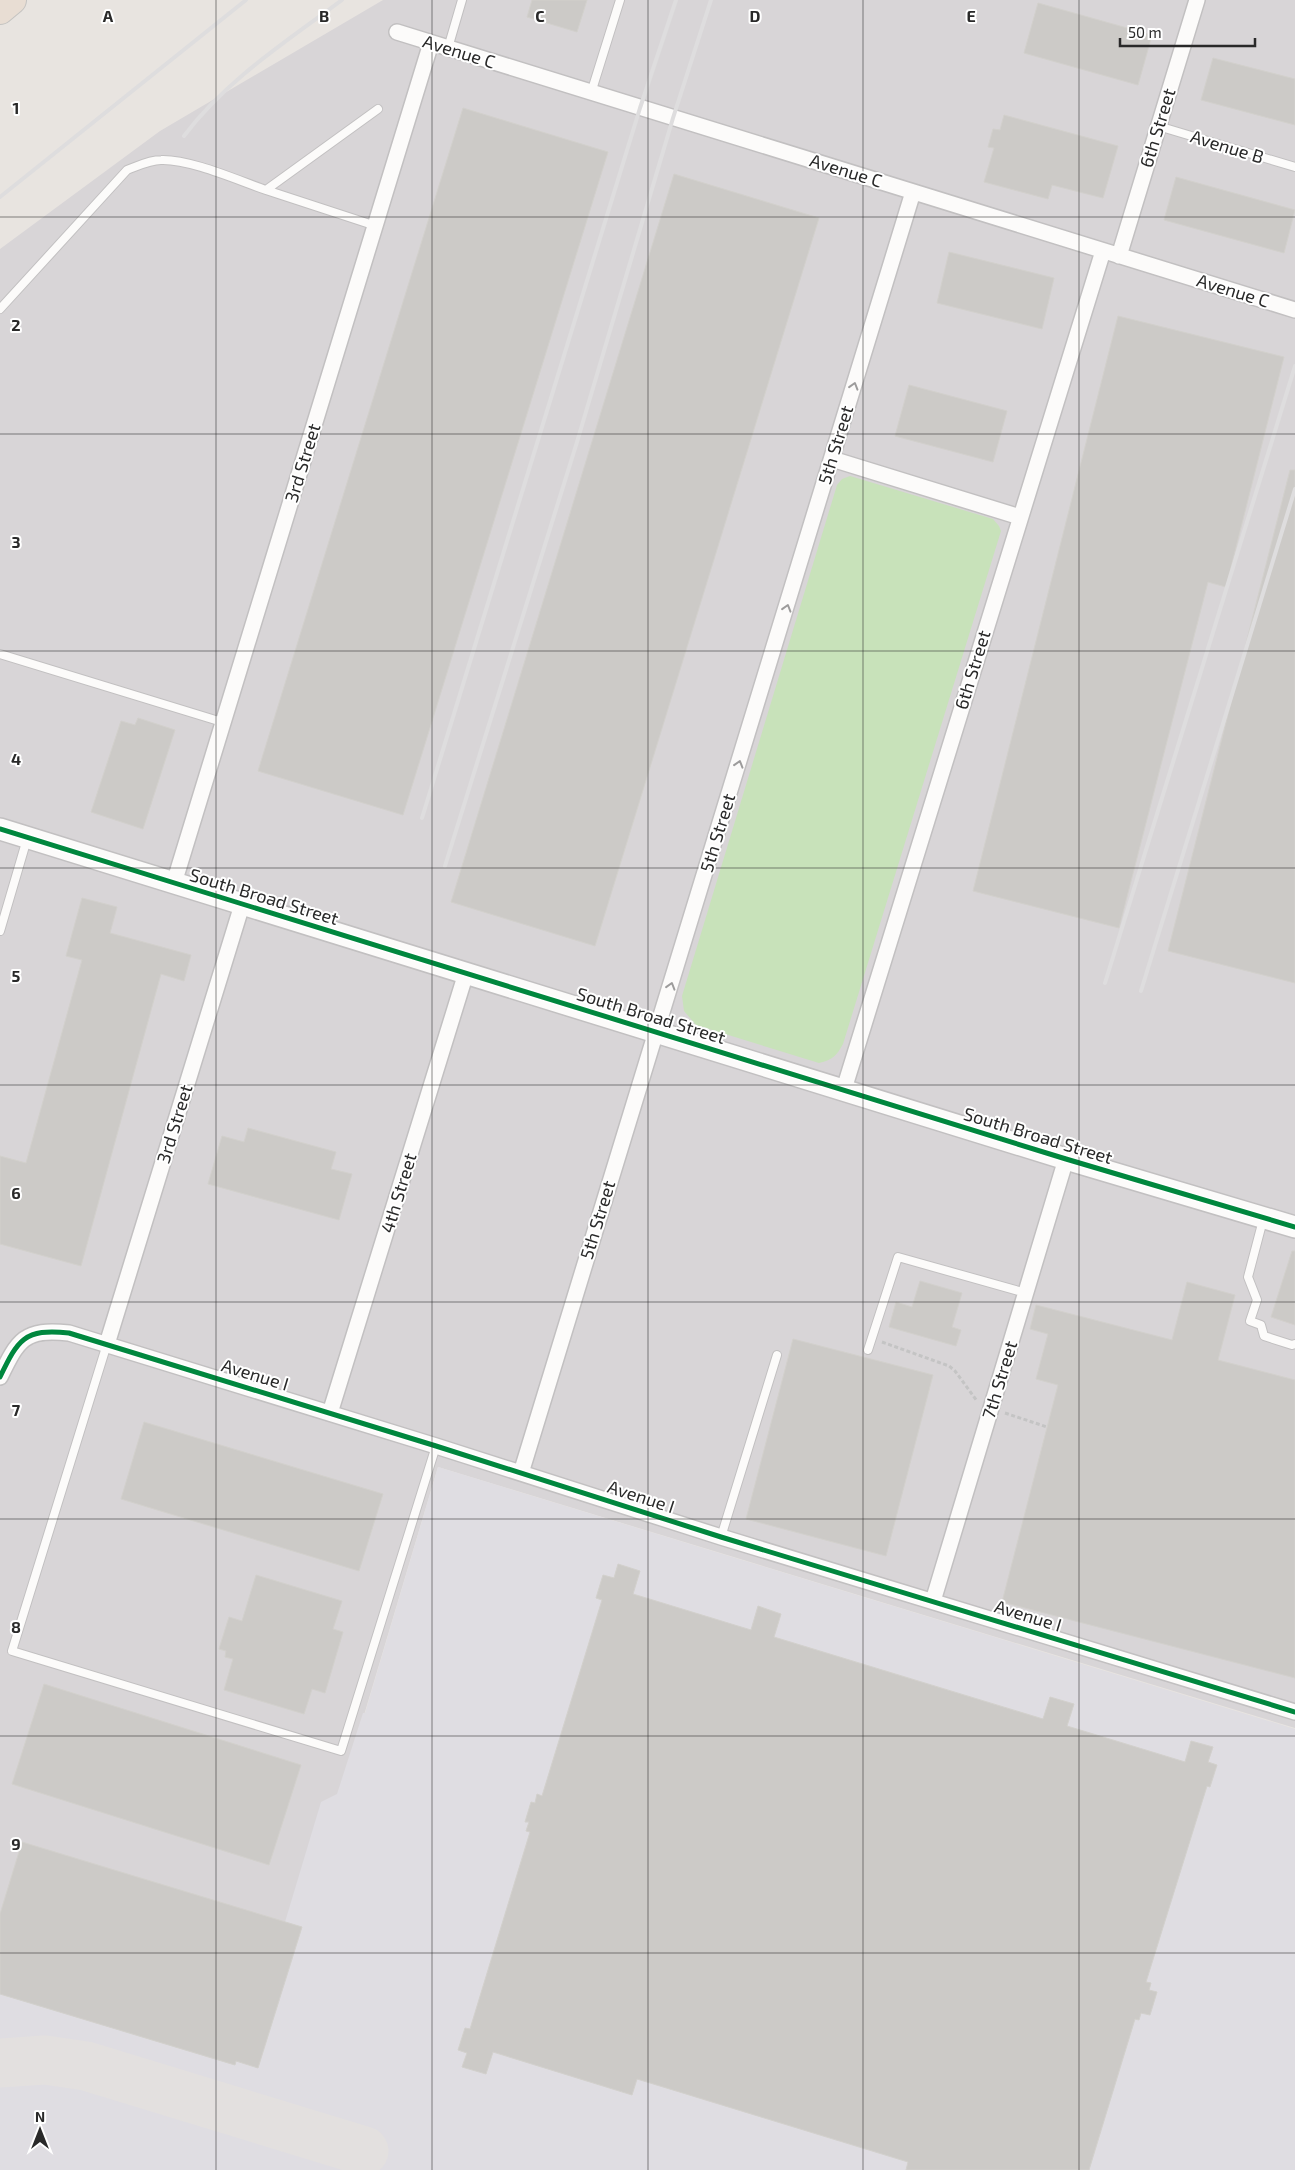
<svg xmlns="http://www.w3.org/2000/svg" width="1295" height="2170" viewBox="0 0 1295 2170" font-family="'Exo 2',sans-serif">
  <rect width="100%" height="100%" fill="#e8e4e0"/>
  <path fill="#d8d5d7" d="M383 0H1295V1728L438 1467 248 2104 0 2029V249L160 131Z"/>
  <path fill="#dfdde2" d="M438 1467 1295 1729V2170H0V1994L234 2065 236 2061 258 2068 301 1927 285 1922 321 1802 337 1794 363 1713H365Z"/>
  <path fill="#c8e2ba" d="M850 476 993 519 999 526 1001 531 843 1044C837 1055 833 1060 819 1063L696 1025 684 1011 682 996 837 485 842 479Z"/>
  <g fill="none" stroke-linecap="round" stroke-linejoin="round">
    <path stroke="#e3e0df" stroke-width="49" d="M0 2063 45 2060 86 2066 364 2151"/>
  </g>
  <path fill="#cccac7" stroke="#d2d0cc" d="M532 0H587L577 32 527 17Z
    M1038 3 1152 35 1138 85 1024 53Z
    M1213 58 1295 79V125L1201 100Z
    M463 108 608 152 403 815 258 771Z
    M1004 115 1118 146 1103 198 1052 185 1048 199 984 182 994 148 988 147 993 129 1000 130Z
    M674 174 819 218 595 946 451 902Z
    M1176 177 1295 210 1284 253 1164 220Z
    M949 252 1054 278 1042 329 937 303Z
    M1118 316 1284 357 1226 587 1208 582 1119 928 973 891Z
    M909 385 1007 411 993 462 895 436Z
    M1290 470H1295V983L1168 951Z
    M138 718 175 730 143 829 91 812 121 721 135 725Z
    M82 898 117 907 110 933 191 955 184 981 161 974 81 1266 0 1244V1156L26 1163 82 960 66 956Z
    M248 1128 336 1152 331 1169 352 1174 339 1220 208 1184 222 1136 244 1142Z
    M1292 1251H1295V1325L1271 1317Z
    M920 1281 962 1293 952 1327 961 1330 956 1346 889 1327 896 1302 912 1307Z
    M1187 1282 1235 1295 1218 1360 1295 1380V1678L1002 1602 1058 1385 1036 1379 1048 1334 1030 1329 1036 1305 1172 1340Z
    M793 1339 933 1375 886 1556 746 1519Z
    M144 1422 383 1494 359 1571 121 1499Z
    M618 1564 640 1571 633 1594 751 1630 758 1606 781 1614 774 1637 1043 1719 1050 1697 1074 1704 1067 1726 1185 1762 1191 1741 1213 1747 1208 1762 1217 1765 1210 1787 1207 1786 1146 1982 1151 1983 1149 1990 1157 1992 1150 2015 1141 2013 1139 2020 1135 2019 1089 2170H906L908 2162 637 2079 632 2095 493 2052 486 2074 462 2067 467 2053 458 2050 465 2028 470 2029 530 1832 526 1831 529 1822H525L531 1802 535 1803 537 1794 542 1796 602 1600 596 1598 603 1575 614 1578Z
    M256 1575 342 1601 333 1629 343 1632 325 1693 312 1689 304 1714 224 1690 233 1659 225 1657 226 1651 219 1649 229 1617 242 1621Z
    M44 1684 301 1765 269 1865 12 1784Z
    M22 1842 302 1927 258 2068 236 2061 235 2065 0 1994V1914Z"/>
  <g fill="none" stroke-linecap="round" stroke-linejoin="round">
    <g stroke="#c2c0c1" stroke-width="10">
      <path id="lane" d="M448 48 462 0
        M591 93 620 0
        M1158 126 1295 167
        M266 190 376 226
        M0 309 127 170C138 166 149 160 161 160 190 159 237 180 266 190L378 109
        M0 654 222 722
        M0 931 27 839
        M1263 1220 1248 1277 1257 1300 1250 1321 1261 1325 1264 1336 1292 1345 1295 1344
        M107 1344 12 1651 341 1751 436 1446
        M868 1350 898 1257 1026 1293
        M721 1537 777 1355"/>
    </g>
    <g stroke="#c2c0c1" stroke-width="18">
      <path id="street" d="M397 32 1295 310
        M1119 256 1197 0
        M832 459 1020 517
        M174 883 431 43
        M844 1089 1103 251
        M107 1344 242 905
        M0 1377C18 1340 24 1328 69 1333L436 1446 721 1537 1295 1712
        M330 1413 466 973
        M521 1473 913 192
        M933 1601 1066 1159"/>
    </g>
    <g stroke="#c2c0c1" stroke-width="24">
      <path id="secondary" d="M0 829 1066 1159 1295 1227"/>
    </g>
    <g stroke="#c4c3c1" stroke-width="30">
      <path id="highway" d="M0 10 12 0"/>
    </g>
    <path stroke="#c4c4c4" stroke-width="3" stroke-dasharray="4 2.5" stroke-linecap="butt" d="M882 1342 949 1366 955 1371 977 1401
      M1005 1413 1047 1427"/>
    <use href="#lane" stroke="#fcfbfa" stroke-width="8"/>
    <use href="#street" stroke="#fcfbfa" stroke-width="15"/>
    <use href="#secondary" stroke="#fcfbfa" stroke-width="21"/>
    <use href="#highway" stroke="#e8ddd3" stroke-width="28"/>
    <path stroke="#deddde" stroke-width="4" d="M184 136C226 80 287 41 342 0
      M0 197 246 0
      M422 818 640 108 676 0
      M445 866 577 442 673 118 711 0
      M1105 983 1295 366
      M1141 991 1295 489"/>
    <g stroke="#fff" stroke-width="8">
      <path id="cycleway" d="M0 829 1066 1159 1295 1227
        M0 1377C18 1340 24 1328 69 1333L436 1446 721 1537 1295 1712"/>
    </g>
    <use href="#cycleway" stroke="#00873e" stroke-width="5"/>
  </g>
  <defs><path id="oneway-chevron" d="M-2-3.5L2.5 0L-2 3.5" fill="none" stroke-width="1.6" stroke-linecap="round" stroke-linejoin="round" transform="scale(1.25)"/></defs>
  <g stroke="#9d9c9c">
    <use href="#oneway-chevron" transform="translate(854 386) rotate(-73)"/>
    <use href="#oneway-chevron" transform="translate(787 608) rotate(-73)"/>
    <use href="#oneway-chevron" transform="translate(739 764) rotate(-73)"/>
    <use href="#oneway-chevron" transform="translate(671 986) rotate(-73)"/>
  </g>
  <path fill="none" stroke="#292929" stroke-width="1" stroke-opacity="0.55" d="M216 0V2170M432 0V2170M648 0V2170M863 0V2170M1079 0V2170M0 217H1295M0 434H1295M0 651H1295M0 868H1295M0 1085H1295M0 1302H1295M0 1519H1295M0 1736H1295M0 1953H1295"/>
  <g text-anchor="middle" stroke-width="4" stroke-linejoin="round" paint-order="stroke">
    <g font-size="18" fill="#292929" stroke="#fff">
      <text transform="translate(459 52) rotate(17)" y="6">Avenue C</text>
      <text transform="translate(1158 128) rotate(-73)" y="6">6th Street</text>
      <text transform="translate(1227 147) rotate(17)" y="6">Avenue B</text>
      <text transform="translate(846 171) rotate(17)" y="6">Avenue C</text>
      <text transform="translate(1233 291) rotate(17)" y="6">Avenue C</text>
      <text transform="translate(836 445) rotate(-73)" y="6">5th Street</text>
      <text transform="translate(303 463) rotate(-73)" y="6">3rd Street</text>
      <text transform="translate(973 670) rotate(-73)" y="6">6th Street</text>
      <text transform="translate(718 833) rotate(-73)" y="6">5th Street</text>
      <text transform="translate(264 897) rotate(17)" y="6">South Broad Street</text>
      <text transform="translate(651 1016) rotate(17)" y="6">South Broad Street</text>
      <text transform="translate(175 1124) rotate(-73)" y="6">3rd Street</text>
      <text transform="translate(1038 1136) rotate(17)" y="6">South Broad Street</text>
      <text transform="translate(399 1193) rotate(-73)" y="6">4th Street</text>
      <text transform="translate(598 1220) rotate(-73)" y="6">5th Street</text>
      <text transform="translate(255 1375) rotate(17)" y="6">Avenue I</text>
      <text transform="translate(1000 1380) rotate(-73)" y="6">7th Street</text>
      <text transform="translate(641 1497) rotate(18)" y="6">Avenue I</text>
      <text transform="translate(1028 1616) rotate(17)" y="6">Avenue I</text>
    </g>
  </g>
  <g font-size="16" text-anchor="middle" font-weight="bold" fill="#292929" stroke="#fff" stroke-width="4" stroke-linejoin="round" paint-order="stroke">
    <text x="108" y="22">A</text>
    <text x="324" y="22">B</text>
    <text x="540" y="22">C</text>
    <text x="755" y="22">D</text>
    <text x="971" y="22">E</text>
    <text x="16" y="114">1</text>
    <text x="16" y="331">2</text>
    <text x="16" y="548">3</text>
    <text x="16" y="765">4</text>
    <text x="16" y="982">5</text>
    <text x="16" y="1199">6</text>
    <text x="16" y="1416">7</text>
    <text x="16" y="1633">8</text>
    <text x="16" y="1850">9</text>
  </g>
  <g transform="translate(40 2130)" stroke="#ffffff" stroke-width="4" paint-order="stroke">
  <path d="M0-4L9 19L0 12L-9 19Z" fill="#292929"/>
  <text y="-8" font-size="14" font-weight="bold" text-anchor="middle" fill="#292929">N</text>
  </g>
  <path d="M1120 38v8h135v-8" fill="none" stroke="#292929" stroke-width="2.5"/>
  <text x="1128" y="38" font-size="15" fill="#292929" stroke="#ffffff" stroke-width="4" paint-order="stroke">50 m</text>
</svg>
